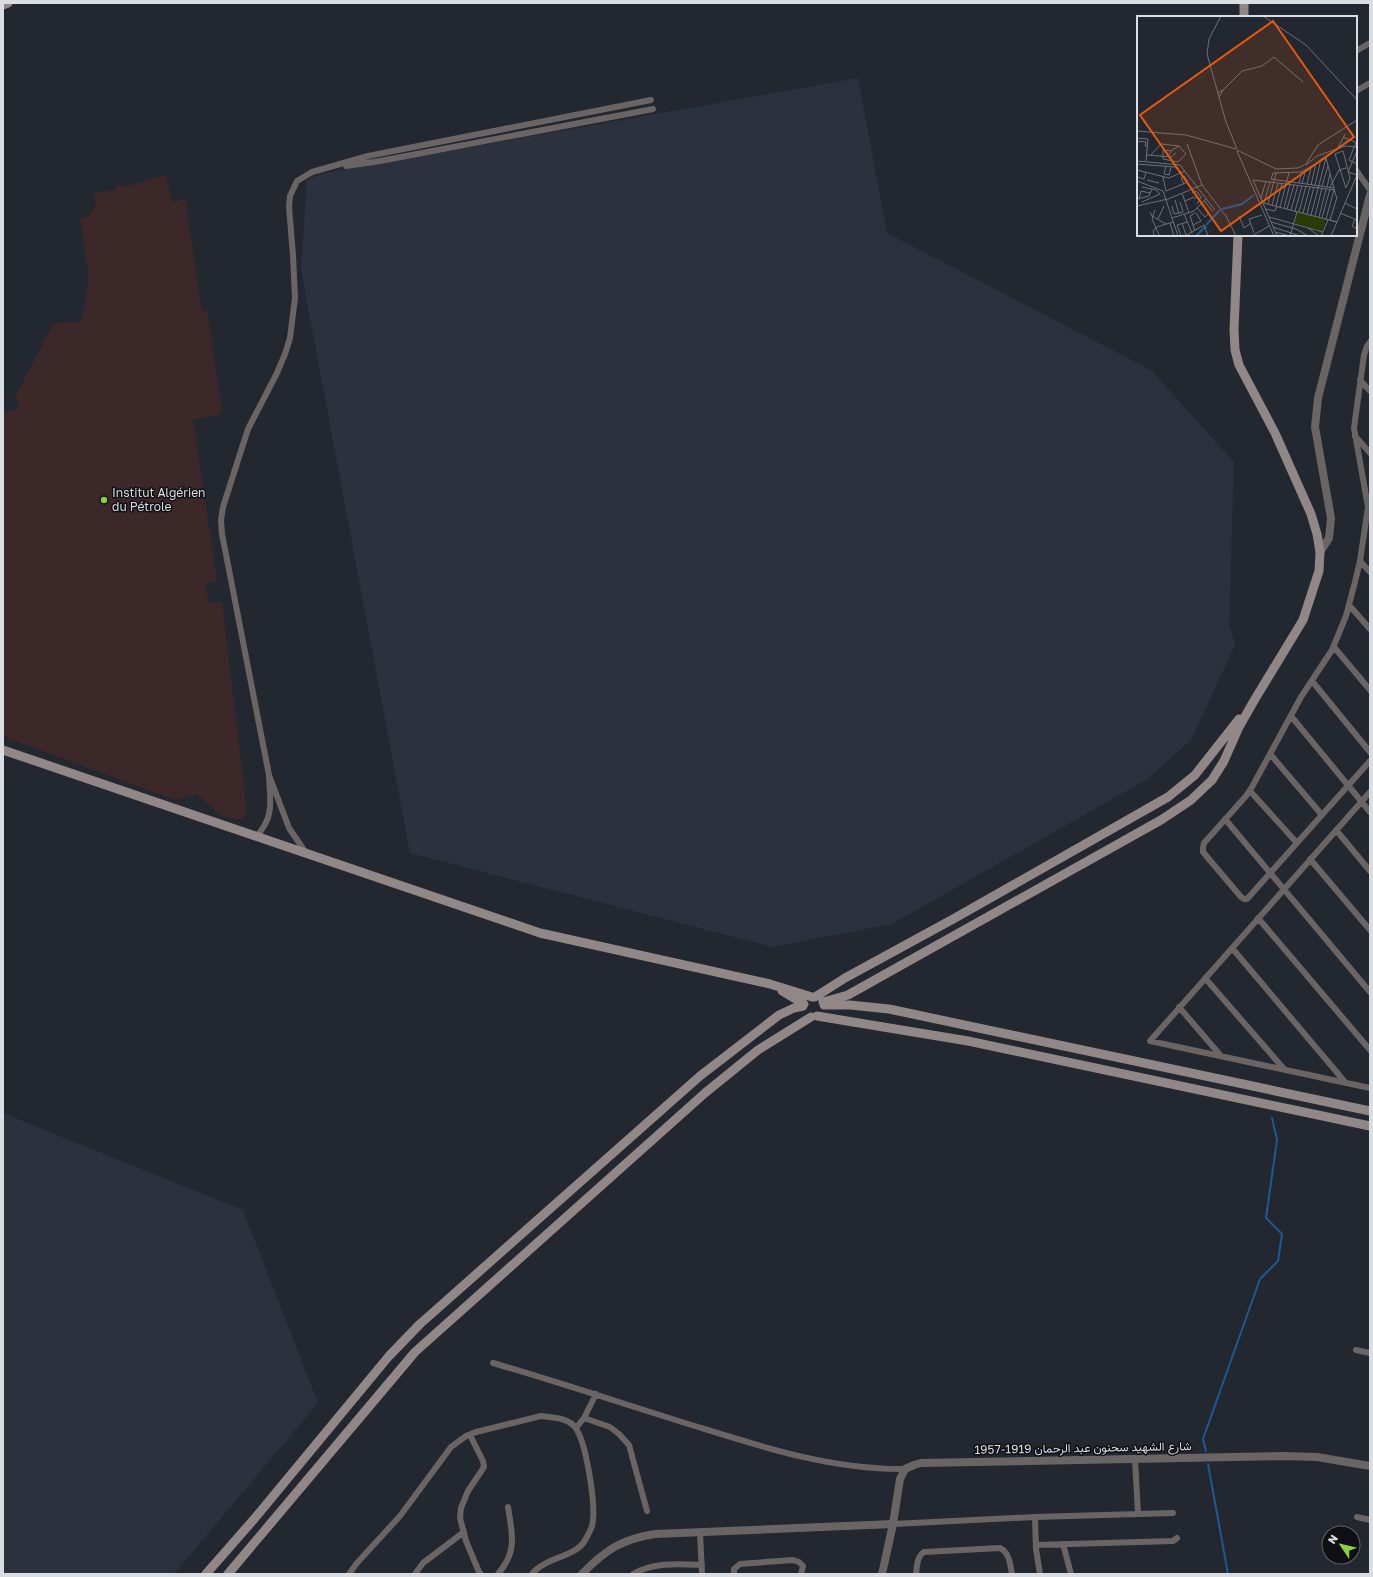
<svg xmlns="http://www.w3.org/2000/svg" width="1373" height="1577" viewBox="0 0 1373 1577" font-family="'Golos Text',Vazirmatn,sans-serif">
  <rect width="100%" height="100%" fill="#23272f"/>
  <path fill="#2b323e" d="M858 78 887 233 1151 370 1234 462 1229 624 1235 645 1191 740 1146 780 892 924 773 947 410 853 301 270 307 180 324 173Z
    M3 1113 243 1210 318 1403 174 1574H3Z"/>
  <path fill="#3c2829" d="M166 175 172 202 185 199 202 311 207 310 222 411 218 415 193 419 217 581 205 584 209 603 222 601 247 813 240 820 221 815 197 794 175 800 5 737 3 734V413L19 409 16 395 54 323 81 322 89 280 80 218 88 216 96 206 94 193 115 190 117 185H121L124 187Z"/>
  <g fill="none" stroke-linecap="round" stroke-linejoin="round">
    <path stroke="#1d5a95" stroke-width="2" d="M1206 1451 1203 1439 1260 1279 1278 1261 1282 1234 1266 1218 1277 1140 1272 1118
      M1208 1464 1228 1574"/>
    <path stroke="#6a6564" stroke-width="6" d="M1356 51 1370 43
      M1356 91 1370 83
      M346 166 380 161 653 109
      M1356 170 1370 190
      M1370 342 1367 346 1364 355 1354 428 1368 507 1360 561 1355 582 1346 616 1332 650 1301 697 1252 787 1246 796 1204 843 1203 848V852L1241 897 1244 899H1247L1370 761
      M1360 380 1370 391
      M1355 436 1370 453
      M1360 561 1370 572
      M1349 605 1370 629
      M1334 647 1370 690
      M1312 681 1370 752
      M1291 716 1370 812
      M1270 754 1322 815
      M269 775 222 534 221 520 223 507 248 429 277 373 285 354 290 338 295 298 293 255 289 207 290 196 297 181 312 172 368 156 651 100
      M1250 791 1297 843
      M1370 792 1150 1041 1370 1088
      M1225 819 1370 992
      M1336 830 1370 871
      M256 837C275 816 270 801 269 775L289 828 306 853
      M1310 859 1370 930
      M1258 918 1370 1050
      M1232 948 1345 1082
      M1205 978 1284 1069
      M1179 1007 1221 1056
      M1356 1350 1370 1353
      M493 1363C562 1383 630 1406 698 1427 765 1448 834 1470 905 1469
      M584 1418 610 1427 619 1434 629 1445 647 1511
      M576 1428 584 1418 596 1394
      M470 1435 483 1461 484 1467 468 1491 461 1508 460 1518 466 1541 479 1572 481 1574
      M1135 1459 1138 1514
      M1035 1517 1036 1549 1040 1574
      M1357 1517 1370 1520
      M893 1524 1035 1517 1173 1513
      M700 1532 702 1574
      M1063 1544 1071 1574
      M1036 1545 1173 1541 1177 1538
      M349 1574 357 1563 400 1516 451 1447 466 1436 476 1432 541 1416C552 1417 568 1418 575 1427 586 1441 597 1508 592 1526 590 1532 587 1537 584 1542 574 1557 544 1558 532 1574
      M415 1574 423 1563 464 1532
      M498 1574C518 1551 512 1534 508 1507
      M633 1574C654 1562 678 1564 702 1565
      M734 1574V1569L740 1564 793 1560 799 1562 803 1566 801 1574
      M916 1574C917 1566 917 1556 924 1552L1000 1548C1010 1553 1010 1565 1012 1574"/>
    <path stroke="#6a6564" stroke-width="8" d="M1320 552 1329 538 1331 518 1315 427 1318 398 1370 195
      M582 1574C605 1550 622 1539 655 1534L893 1524
      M882 1574 893 1524 900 1479 905 1469 914 1465 921 1463 1285 1456 1317 1457 1370 1466"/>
    <path stroke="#908786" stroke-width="9" d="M3 5 8 3
      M1244 17V3
      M3 750 540 933 770 984 812 997
      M782 991 804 1004
      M815 997 845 978 955 918 1168 797 1195 775 1239 719
      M823 1002 848 995 1161 820 1191 800 1212 780 1224 761 1239 727 1255 699 1303 620 1319 571 1320 552 1317 534 1311 514 1275 433 1239 365 1235 350 1234 330 1238 235
      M824 1005H850L889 1009 1370 1111
      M817 1016 968 1041 1370 1126
      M206 1574 255 1518 389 1356 420 1324 700 1076 779 1015 794 1008 803 1006
      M228 1574 415 1352 705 1093 758 1050 811 1017"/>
  </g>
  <circle fill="#8ece43" stroke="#0e1013" stroke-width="1.5" cx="104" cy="500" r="4"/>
  <g text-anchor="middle" stroke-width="3" stroke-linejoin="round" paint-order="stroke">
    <g font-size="12" fill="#dadde2" stroke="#0e1013" text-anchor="start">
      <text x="112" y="497">Institut Algérien<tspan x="112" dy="14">du Pétrole</tspan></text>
    </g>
    <g font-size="12" fill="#dadde2" stroke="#0e1013">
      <text transform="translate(1083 1448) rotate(-1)" y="4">شارع الشهيد سحنون عبد الرحمان 1919-1957</text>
    </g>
  </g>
  <g transform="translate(1137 16)">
    <rect width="220" height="220" fill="#23272f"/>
    <path d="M160 196 189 204 185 215 157 207Z" fill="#2c3a04"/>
    <path fill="none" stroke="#1d5a95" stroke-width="2" d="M85 193 105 188 117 179M69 209 83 194M59 220 69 210"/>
    <path fill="none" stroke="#6c7077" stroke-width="1" d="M84 0 72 23 70 38 89 106 100 133M126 0 169 29 220 84M86 74 105 55 125 50 137 41 166 66M80 77 86 74 82 81M0 115 49 119 99 133M206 121 218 126M0 122 11 123 9 145M220 124 212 144 220 148M0 125 9 126 8 130H11M50 128 65 169M201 132 208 118M100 134 139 153 161 152 169 148 181 129 220 104M100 135 137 220M206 135 213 162 209 172 198 138ZM10 139 34 141 39 137M14 139 24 128 42 130 49 138 41 146 26 143V134L34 135M31 140 35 134 42 130M0 145 43 149 78 194M0 148 38 151 45 157M169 149 180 140 208 130 220 131M29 150 27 158 32 159 34 151M0 154 32 162 48 155M220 159 211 156 220 135M0 161 7 163 9 156M26 161 29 175 51 166 47 160 44 162 47 168M10 164 22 167M0 165 26 175 41 220M162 167 165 155M165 168 169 153M170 168 174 152M174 169 179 147M178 169 184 143M185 170 191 150M190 171 193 158M193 171 202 154 209 152M45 177 52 197M55 177 59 175 64 181 60 188M124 182 129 165M0 183 12 180 15 173M2 183 4 175 13 177M38 184 42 198M67 184 76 196M48 185 57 181 59 183M5 186 23 178 19 174 5 171M126 187 200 206 193 204M127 187 133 166M208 187 220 193M131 188 139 157M135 189 141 167M0 190 31 183 65 169 89 200 99 220M35 190 37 198 46 196 43 186M139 190 145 167M143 191 152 157M60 192 68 201 71 198M147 192 153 168M128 193 138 195 140 190M150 193 157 169M18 194 15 203 22 219M154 194 161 169M158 195 165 170M13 196 15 200 29 208M162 196 169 170M166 197 173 171M203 197 220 204M47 198 55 217M170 198 177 171M174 199 189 142M102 200 107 212 114 207M178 200 185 172M132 201 186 216M182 201 189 173M35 202 57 195 69 183M185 202 193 173M21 203 27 190M189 203 197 174M218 203 215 210 220 213M193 204 200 181 199 180 189 142 164 156 136 157 134 163 197 172M134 206 159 213 171 220M33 207 37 220M45 207 49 219M56 209 64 205 59 197M136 211 163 220M171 212 182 220M58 215 53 200 58 197M138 216 153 220M117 217 112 203 125 199M17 219 16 215 20 211 36 206M44 220 40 209 50 206M48 220 67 209 71 220M115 220 132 210M140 220 116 164 198 174M153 220 160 196M184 220 191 204M194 220 220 159"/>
    <path fill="#e8590c" fill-opacity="0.15" stroke="#e8590c" stroke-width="2" d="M136 5 217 121 84 215 3 99Z"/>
    <rect width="220" height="220" fill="none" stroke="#dadde2" stroke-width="2"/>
  </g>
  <rect width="1373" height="1577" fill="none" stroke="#dadde2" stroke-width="8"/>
  <g transform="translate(1341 1545) rotate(305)"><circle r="19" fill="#0e1013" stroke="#606266"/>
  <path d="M0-3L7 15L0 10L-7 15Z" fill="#8ece43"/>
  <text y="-6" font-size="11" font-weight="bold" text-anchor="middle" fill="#dadde2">N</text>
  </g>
</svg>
